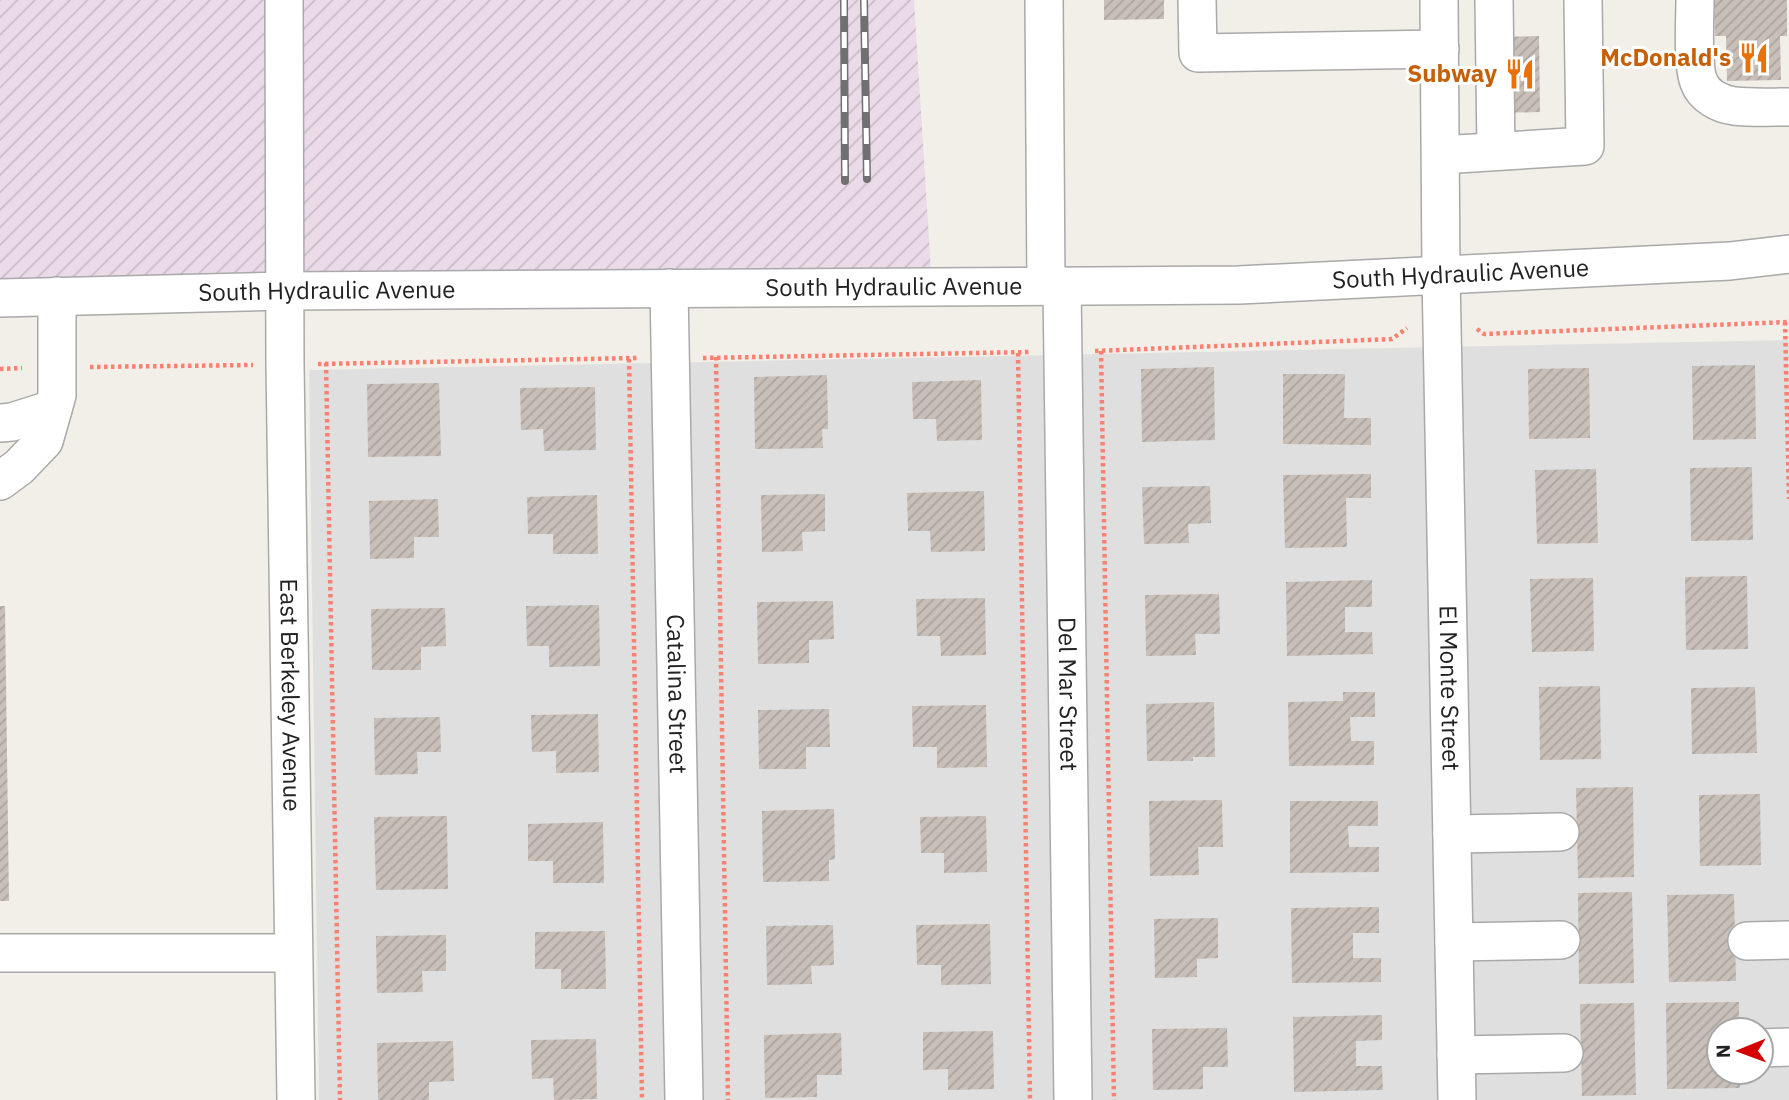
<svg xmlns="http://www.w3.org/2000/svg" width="1789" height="1100" viewBox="0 0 1789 1100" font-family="'IBM Plex Sans',sans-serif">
  <defs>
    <pattern id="industrial-furrows" width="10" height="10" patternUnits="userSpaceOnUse" patternTransform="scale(1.75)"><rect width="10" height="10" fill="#ebdbe8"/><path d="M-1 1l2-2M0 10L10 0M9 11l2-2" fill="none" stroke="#c9bcc7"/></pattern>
    <pattern id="building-hatch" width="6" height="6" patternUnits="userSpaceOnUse" patternTransform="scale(1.75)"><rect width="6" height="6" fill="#c7bfb8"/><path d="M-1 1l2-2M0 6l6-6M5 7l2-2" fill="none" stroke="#aba49e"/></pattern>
  </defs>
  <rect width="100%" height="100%" fill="#f2efe9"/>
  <path fill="#e0dfdf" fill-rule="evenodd" d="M1789 340V1100H319L309 370ZM1719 1030H1761V1072H1719Z"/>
  <path fill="url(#industrial-furrows)" d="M0 0H914L932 287 0 303Z"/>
  <path fill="url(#building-hatch)" d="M1104 0H1164V19L1104 20Z
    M1714 0H1787V36H1780L1781 80 1727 81 1726 36H1715Z
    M1539 36 1540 112 1501 113 1500 37Z
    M1755 365 1756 439 1693 440 1692 366Z
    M1214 367 1215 440 1142 442 1141 369Z
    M1589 368 1590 438 1529 439 1528 369Z
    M1283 374H1345L1344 418H1371V445L1283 444Z
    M827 375 828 429H822L823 448 755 449 754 377Z
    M981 380 982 440 937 441 936 419H913L912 382Z
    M439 383 441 456 368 457 367 384Z
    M595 387 596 450 544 451 543 429 521 430 520 388Z
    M1752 467 1753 540 1691 541 1690 468Z
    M1596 469 1598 543 1537 544 1535 470Z
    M1371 474V498H1346L1347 547 1285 548 1283 475Z
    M1210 486 1211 523 1188 524 1189 543 1144 544 1142 487Z
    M984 491 985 551 931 552 930 531H908L907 493Z
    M825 494V531L802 532 803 551 762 552 761 495Z
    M597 495 598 554H553V534H528L527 497Z
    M438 499 439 537H414V558L370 559 369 501Z
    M1747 576 1748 649 1686 650 1685 577Z
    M1593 578 1594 651 1532 652 1530 579Z
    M1372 580V607H1345V632H1372L1373 654 1287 656 1286 582Z
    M1219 594 1220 634H1195L1196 655 1146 656 1145 595Z
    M985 598 986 655 941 656 940 636H917L916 599Z
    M833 601 834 639 809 640V663L758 664 757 602Z
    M599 605 600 666 549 667V646H527L526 606Z
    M0 606H5L9 901H0Z
    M445 608 446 646 421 647V670H372L371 609Z
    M1600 686 1601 759 1540 760 1539 687Z
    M1755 687 1757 753 1692 754 1691 688Z
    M1343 692H1375V717H1350L1351 741H1374V765L1289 766 1288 702 1343 701Z
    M1214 702 1215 757H1193V761H1147L1146 704Z
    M986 705 987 767 937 768V747H913L912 706Z
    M829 709 830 747H806V769H759L758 710Z
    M598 714 599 772 556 773V751L532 752 531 715Z
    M440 717 441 752H417L418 774 375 775 374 718Z
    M1633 787 1634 877 1578 878 1576 788Z
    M1760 794 1761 865 1700 866 1699 795Z
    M1222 800 1223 847H1198L1199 875 1150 876 1149 801Z
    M1290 801H1378V826H1348L1349 847H1379V872L1290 873Z
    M834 809 835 859 829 860V881L763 882 762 811Z
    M447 816 448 889 376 890 374 817Z
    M986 816 987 872 944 873V853H921L920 817Z
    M603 822 604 883H553V861H528V824Z
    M1632 892 1634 983 1579 984 1578 893Z
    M1734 894 1736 981 1669 982 1667 895Z
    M1379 907V933H1353V958H1381V982L1292 983 1291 908Z
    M1218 918V958L1197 959V977L1155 978 1154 919Z
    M990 924 991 984 941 985V965H917L916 925Z
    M833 925 834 965 811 966 812 984 767 985 766 926Z
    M605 931 606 989H561V969H535V932Z
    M446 935V971H422L423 992 377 993 376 936Z
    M1739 1002V1030H1719V1072H1740V1088L1667 1089 1666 1003Z
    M1634 1003 1636 1095 1582 1096 1580 1004Z
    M1382 1015V1040L1356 1041V1066H1382L1383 1090 1294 1092 1293 1017Z
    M1227 1028 1228 1067H1203V1089L1153 1090 1152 1029Z
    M993 1031 994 1089 948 1090V1069L923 1070V1032Z
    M841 1033 842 1075H817V1097L765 1098 764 1035Z
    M596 1039 597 1099 554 1100 553 1078 532 1079 531 1040Z
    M453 1041 454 1081 429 1082V1100H378L377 1043Z"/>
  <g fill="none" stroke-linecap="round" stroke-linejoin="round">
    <g stroke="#a9a9a9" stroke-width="40">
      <g id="minor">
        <path id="s1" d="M284 0 285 364 296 1100"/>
        <path d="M1044 0 1046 286"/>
        <path d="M1197 0 1198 53 1440 49"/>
        <path id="s2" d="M1439 0 1441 275 1457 1100"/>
        <path d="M1494 0 1496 151"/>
        <path d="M1695 0C1695 19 1692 66 1699 82 1704 96 1720 104 1734 106 1752 108 1771 107 1789 107"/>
        <path d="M1441 155 1585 146 1583 0"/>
        <path id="s3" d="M1062 286 1073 1100"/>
        <path id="s4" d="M669 288 684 1100"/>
        <path id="s5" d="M0 298 284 291 1239 285 1730 261 1789 254"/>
        <path d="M0 423 12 422 53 409"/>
        <path d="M0 481 19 467 44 441 57 395V296"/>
        <path d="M1452 834 1560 832"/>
        <path d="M1747 941 1789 940"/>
        <path d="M1454 942 1561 940"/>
        <path d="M0 953H292"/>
        <path d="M1761 1048 1789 1047"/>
        <path d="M1456 1055 1564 1053"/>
      </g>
    </g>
    <path stroke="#fa8072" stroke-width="4.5" stroke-dasharray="3.5 3.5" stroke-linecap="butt" d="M1785 322 1789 499
      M1477 329 1484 334 1789 322
      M1095 351 1392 339 1407 328
      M1101 351 1114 1100
      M1018 353 1030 1100
      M716 357 728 1100
      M703 358 1030 352
      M629 359 642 1100
      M326 363 340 1100
      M318 364 638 358
      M90 367 253 365
      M0 369 22 368"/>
    <use href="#minor" stroke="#fff" stroke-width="37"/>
    <g stroke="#707070" stroke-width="8">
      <path id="rail" d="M844 0 845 181
        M864 0 867 179"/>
    </g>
    <use href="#rail" stroke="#fff" stroke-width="5" stroke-dasharray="16" stroke-linecap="butt"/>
  </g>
  <defs>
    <g id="restaurant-bare" transform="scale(2.415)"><path d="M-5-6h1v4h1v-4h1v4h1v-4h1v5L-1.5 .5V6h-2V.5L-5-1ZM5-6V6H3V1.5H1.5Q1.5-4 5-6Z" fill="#e8710a" stroke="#fff" stroke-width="2.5" paint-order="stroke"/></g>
  </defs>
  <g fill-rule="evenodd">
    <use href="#restaurant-bare" x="1754" y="58"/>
    <use href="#restaurant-bare" x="1520" y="74"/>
  </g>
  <g text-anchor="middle" stroke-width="6" stroke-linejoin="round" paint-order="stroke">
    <g font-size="24" font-weight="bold" fill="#c56008" stroke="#fff" text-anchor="end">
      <text x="1731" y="66">McDonald's</text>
      <text x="1497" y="82">Subway</text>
    </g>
    <g font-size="24" fill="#222" stroke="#fff">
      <text dy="8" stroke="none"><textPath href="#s5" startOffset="1461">South Hydraulic Avenue</textPath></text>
      <text dy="8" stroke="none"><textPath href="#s5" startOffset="894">South Hydraulic Avenue</textPath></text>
      <text dy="8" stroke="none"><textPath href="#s5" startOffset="327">South Hydraulic Avenue</textPath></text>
      <text dy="8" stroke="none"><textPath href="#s2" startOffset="688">El Monte Street</textPath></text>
      <text dy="8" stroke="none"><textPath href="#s3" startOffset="408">Del Mar Street</textPath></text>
      <text dy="8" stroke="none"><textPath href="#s4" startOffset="406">Catalina Street</textPath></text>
      <text dy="8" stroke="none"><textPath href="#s1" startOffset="695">East Berkeley Avenue</textPath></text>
    </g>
  </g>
  <g transform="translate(1740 1051) rotate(269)"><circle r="33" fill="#ffffff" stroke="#a7a7a7" stroke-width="2"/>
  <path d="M0-5L12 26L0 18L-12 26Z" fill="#d40000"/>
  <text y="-10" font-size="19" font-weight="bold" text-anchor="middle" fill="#222222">N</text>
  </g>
</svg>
